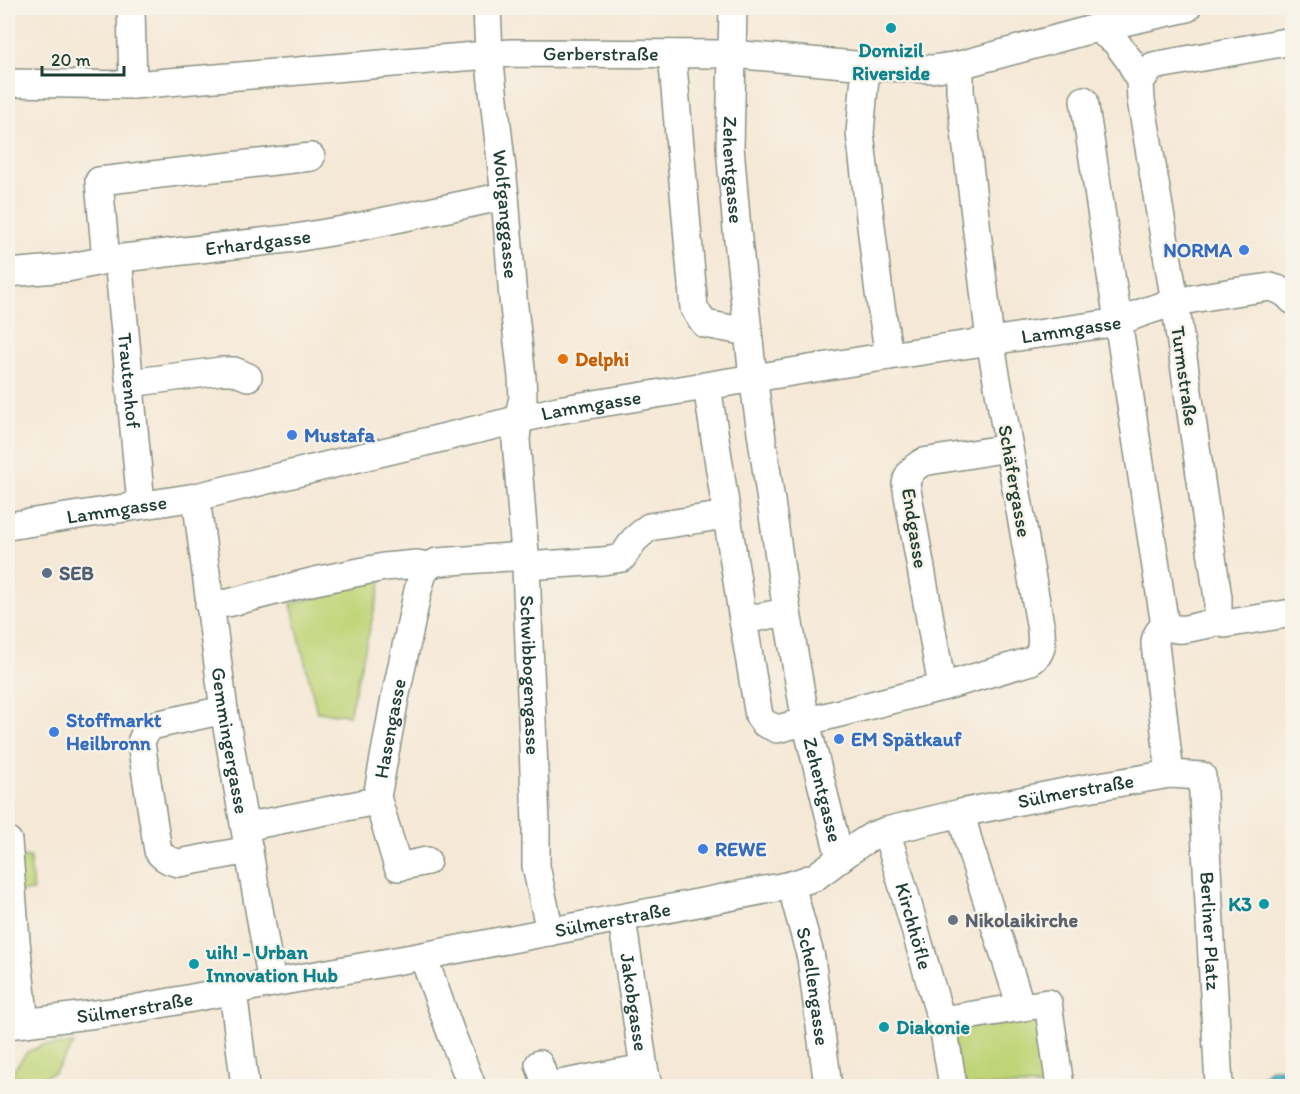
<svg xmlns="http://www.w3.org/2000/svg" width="1300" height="1094" viewBox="0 0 1300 1094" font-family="Itim,sans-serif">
  <rect width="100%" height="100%" fill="#f7f3e8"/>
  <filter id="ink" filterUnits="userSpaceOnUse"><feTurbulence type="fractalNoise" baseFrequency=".0167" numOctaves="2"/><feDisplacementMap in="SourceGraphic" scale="12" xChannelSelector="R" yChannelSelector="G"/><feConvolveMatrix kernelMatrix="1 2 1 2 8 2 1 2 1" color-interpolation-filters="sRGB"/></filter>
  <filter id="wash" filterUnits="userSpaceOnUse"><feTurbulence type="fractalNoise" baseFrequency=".008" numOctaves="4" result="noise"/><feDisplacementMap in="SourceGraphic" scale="24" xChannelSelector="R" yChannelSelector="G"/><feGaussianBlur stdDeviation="1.35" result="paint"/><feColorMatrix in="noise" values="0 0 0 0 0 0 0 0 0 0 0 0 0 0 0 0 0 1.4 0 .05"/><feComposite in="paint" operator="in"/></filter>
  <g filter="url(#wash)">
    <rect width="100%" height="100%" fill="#f5e8d6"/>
    <path fill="#bfd477" stroke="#6f8856" stroke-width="1.5" d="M382 579 349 715 317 712 291 604Z
      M30 857 33 891 8 893V859Z
      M1039 1015 1049 1086H961L952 1028Z
      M74 1044 55 1072 35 1080 10 1075 27 1052 43 1045Z"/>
    <path fill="#50b3cf" stroke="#387882" stroke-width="1.5" d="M1292 1060V1086H1260C1261 1073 1272 1065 1284 1069Z"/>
  </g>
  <g filter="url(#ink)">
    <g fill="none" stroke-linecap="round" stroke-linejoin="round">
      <g stroke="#8a9285" stroke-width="30">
        <g id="minor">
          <path d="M131 8 133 85"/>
          <path id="s1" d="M487 8 489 55 505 196 513 298 522 377 523 398 518 419 516 440 526 566 536 823V866L550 932"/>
          <path id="s2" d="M733 8 730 147 737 230 753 377 787 612 806 722 840 858"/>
          <path d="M1096 28 1115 41 1130 61 1140 81"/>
          <path d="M672 54 694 308 699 316 705 324 748 332"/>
          <path d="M866 66 860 133 879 293 889 356"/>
          <path id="s3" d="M8 83 133 85 511 53 732 54 866 66 931 69 960 65 1096 28 1187 8"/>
          <path d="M1084 100 1164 619C1169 634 1187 629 1199 626 1204 625 1209 625 1213 622 1219 616 1218 606 1218 598L1175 302 1141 100 1140 81 1153 66 1292 41"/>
          <path id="s4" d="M118 258 141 504"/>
          <path d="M106 260 99 181 311 157"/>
          <path id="s5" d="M8 273 67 268 106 260 295 238 343 230 505 196"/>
          <path d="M130 383 221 371H234L248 377"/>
          <path d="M707 386 743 620"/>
          <path id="s6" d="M196 497 224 710 272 983"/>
          <path id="s7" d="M8 526 196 497 558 410 889 356 1119 322C1168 299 1217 295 1270 287 1279 289 1286 292 1292 300"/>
          <path d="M526 566 603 561 622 558 634 540 649 527 726 515"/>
          <path d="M209 604 228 603 315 581 384 567 417 564 428 566"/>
          <path d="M787 612 743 620 759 716 764 723 777 729 942 687 1031 661C1043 653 1042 644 1041 630L990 340 960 90V65"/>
          <path d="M1215 619 1225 624 1292 613"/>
          <path d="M1166 624C1160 630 1155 635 1155 644L1170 774"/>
          <path d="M942 687 906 484C908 473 913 468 923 462L1008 448"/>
          <path d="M224 710 155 725C146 729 144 734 141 743L158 851C164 859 170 861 179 863L249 850"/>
          <path d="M377 797 398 867 427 861"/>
          <path d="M961 813 969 844 1021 1007"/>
          <path id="s8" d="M245 827 371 802 377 797 394 703 418 590C423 574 422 568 437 562L525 556"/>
          <path id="s9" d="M886 831C905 890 920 950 938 1009L942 1020 953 1086"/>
          <path d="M8 841 16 941 25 1023"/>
          <path id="s10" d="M791 885 811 958 828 1086"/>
          <path id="s11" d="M622 919 644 1068 648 1086"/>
          <path d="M423 956 451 1033 472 1086"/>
          <path d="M233 991 245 1086"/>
          <path d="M942 1020 1048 1003 1060 1086"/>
          <path id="s12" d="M8 1025 128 1010 272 983 423 956 791 885 815 877 858 845 872 836 886 831 961 813 1070 791 1170 774 1202 776 1219 1086"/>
          <path d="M539 1064 547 1086"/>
          <path d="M549 1086 644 1068"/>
        </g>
      </g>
      <use href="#minor" stroke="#fff" stroke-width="27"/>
    </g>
  </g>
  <g fill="#0f9aa8" stroke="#f7f3e8" stroke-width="2">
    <circle cx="891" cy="28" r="6"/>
    <circle cx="1264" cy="904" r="6"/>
    <circle cx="194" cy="964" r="6"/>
    <circle cx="884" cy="1027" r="6"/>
  </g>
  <g fill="#3f7fe0" stroke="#f7f3e8" stroke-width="2">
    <circle cx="1244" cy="250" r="6"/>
    <circle cx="292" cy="435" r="6"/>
    <circle cx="54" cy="732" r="6"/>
    <circle cx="839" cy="739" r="6"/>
    <circle cx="703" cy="849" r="6"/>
  </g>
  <circle fill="#e8710a" stroke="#f7f3e8" stroke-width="2" cx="563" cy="359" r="6"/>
  <circle fill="#5c6f8a" stroke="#f7f3e8" stroke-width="2" cx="47" cy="573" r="6"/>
  <circle fill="#6b7280" stroke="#f7f3e8" stroke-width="2" cx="953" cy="920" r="6"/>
  <g text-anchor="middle" stroke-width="4.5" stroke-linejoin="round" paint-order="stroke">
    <g font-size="20" font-weight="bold" fill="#0d838f" stroke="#f7f3e8" text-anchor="start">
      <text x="891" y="57" text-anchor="middle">Domizil<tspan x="891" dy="23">Riverside</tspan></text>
      <text x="1252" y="911" text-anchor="end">K3</text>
      <text x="206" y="959">uih! - Urban<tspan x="206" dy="23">Innovation Hub</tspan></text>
      <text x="896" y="1034">Diakonie</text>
    </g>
    <g font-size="20" fill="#1f3d34" stroke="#f7f3e8">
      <text dy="7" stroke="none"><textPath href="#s3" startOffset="594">Gerberstraße</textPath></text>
      <text dy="7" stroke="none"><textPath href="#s2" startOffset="162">Zehentgasse</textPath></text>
      <text dy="7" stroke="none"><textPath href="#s1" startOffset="207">Wolfganggasse</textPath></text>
      <text dy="7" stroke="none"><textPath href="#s5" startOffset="252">Erhardgasse</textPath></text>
      <text dy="7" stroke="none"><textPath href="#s7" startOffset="1082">Lammgasse</textPath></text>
      <text transform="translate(1185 376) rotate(82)" y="7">Turmstraße</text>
      <text dy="7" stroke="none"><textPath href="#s4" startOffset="123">Trautenhof</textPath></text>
      <text dy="7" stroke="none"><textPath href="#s7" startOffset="596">Lammgasse</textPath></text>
      <text transform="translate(1015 481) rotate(80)" y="7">Schäfergasse</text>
      <text dy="7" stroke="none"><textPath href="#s7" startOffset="110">Lammgasse</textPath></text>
      <text transform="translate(915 528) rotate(81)" y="7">Endgasse</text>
      <text dy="7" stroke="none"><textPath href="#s1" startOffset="670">Schwibbogengasse</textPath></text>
      <text dy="7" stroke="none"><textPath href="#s8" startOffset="206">Hasengasse</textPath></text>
      <text dy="7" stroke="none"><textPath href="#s6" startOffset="246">Gemmingergasse</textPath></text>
      <text dy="7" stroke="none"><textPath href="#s2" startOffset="789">Zehentgasse</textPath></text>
      <text dy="7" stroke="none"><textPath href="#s12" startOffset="1100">Sülmerstraße</textPath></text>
      <text dy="7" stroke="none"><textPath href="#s12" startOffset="614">Sülmerstraße</textPath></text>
      <text dy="7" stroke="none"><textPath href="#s9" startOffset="99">Kirchhöfle</textPath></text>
      <text dy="7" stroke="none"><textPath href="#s12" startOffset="1383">Berliner Platz</textPath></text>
      <text dy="7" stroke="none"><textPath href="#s10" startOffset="104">Schellengasse</textPath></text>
      <text dy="7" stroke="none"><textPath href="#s11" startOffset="84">Jakobgasse</textPath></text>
      <text dy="7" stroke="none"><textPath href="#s12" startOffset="128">Sülmerstraße</textPath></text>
    </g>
    <g font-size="20" font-weight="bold" fill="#366cbe" stroke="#f7f3e8" text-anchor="start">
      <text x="1232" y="257" text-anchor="end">NORMA</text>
      <text x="304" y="442">Mustafa</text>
      <text x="66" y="727">Stoffmarkt<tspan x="66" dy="23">Heilbronn</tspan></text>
      <text x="851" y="746">EM Spätkauf</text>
      <text x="715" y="856">REWE</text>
    </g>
    <g font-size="20" font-weight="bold" fill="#c56008" stroke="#f7f3e8" text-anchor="start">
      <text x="575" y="366">Delphi</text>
    </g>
    <g font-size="20" font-weight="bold" fill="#4e5e75" stroke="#f7f3e8" text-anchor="start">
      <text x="59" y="580">SEB</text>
    </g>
    <g font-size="20" font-weight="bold" fill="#5b616d" stroke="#f7f3e8" text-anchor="start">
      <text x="965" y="927">Nikolaikirche</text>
    </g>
  </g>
  <rect width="1300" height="1094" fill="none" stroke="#f7f3e8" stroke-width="30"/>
  <path d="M42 66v9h82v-9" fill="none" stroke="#1f3d34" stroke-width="3"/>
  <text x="51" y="66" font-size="18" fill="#1f3d34" stroke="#f7f3e8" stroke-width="4.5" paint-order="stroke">20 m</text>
</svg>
